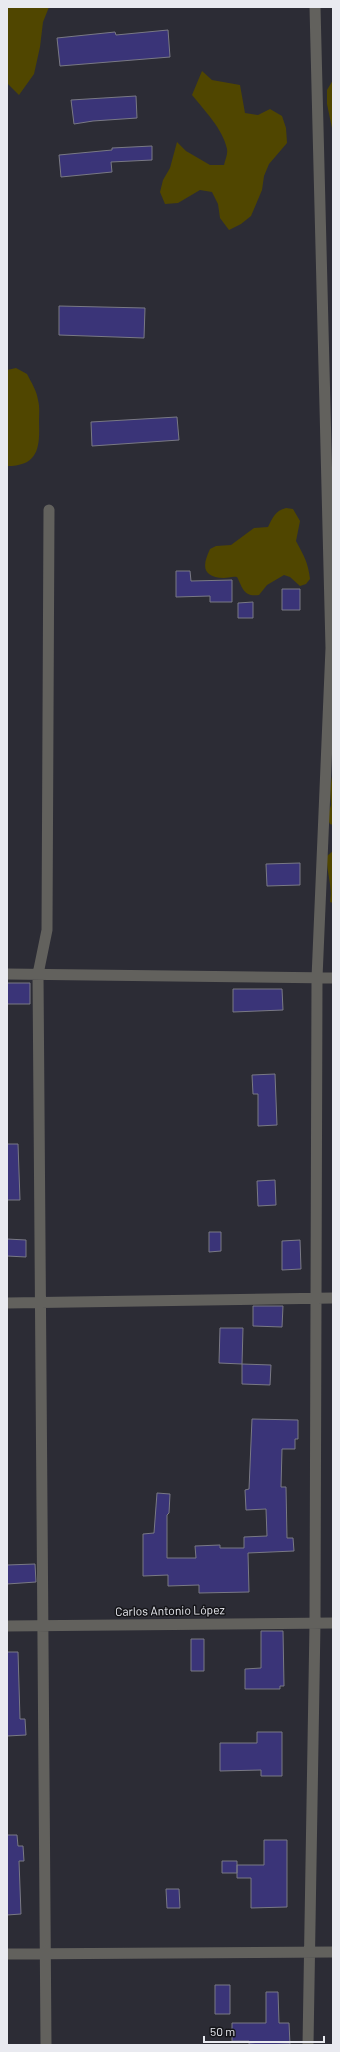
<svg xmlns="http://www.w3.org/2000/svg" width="340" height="2052" viewBox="0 0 340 2052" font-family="Barlow,sans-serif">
  <rect width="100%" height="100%" fill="#2c2c35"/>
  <path fill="#504600" d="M7 7H49L43 22 40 47 34 74 19 95 7 83Z
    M202 71 212 80 240 85 245 113 258 115 270 109 282 116 286 128 287 143 269 164 264 176 262 190 251 216 241 224 229 230 220 218 218 204 212 192 200 190 178 203 165 204 160 192 163 180 170 168 177 142 186 151 210 165H224C225 160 228 154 227 149 223 129 204 110 192 95Z
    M333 80V133L327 104V90Z
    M16 368 27 374C31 382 37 391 38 400 40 407 39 415 39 422 40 448 38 466 7 466V370Z
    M286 508 293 509 300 521 296 541C304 556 308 562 310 579L306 584 300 586 290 577 284 575 267 585 259 595C243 597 243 588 237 577 232 576 228 578 224 578 202 577 202 566 210 549L216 546 231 545 254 528 268 527C273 517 275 511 286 508Z
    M333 770V825L330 824 327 818 331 805 330 789Z
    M333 851V903L330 902C333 887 326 871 327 856Z"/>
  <path fill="#3a3478" stroke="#797984" d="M168 30 170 57 60 66 57 38 115 32 116 35Z
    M136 96 137 118 93 121 74 124 71 100Z
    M152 146V160L111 162 112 172 61 177 59 155 112 150V148Z
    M59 306 145 308 144 338 59 335Z
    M177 417 179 440 92 446 91 422Z
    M176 571H190L191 581 232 580V602H210V596L176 597Z
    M282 589H300V610H282Z
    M253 602V618H238V603Z
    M300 863V885L267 886 266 864Z
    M7 983H30V1004H7Z
    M233 989H282L283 1010 233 1012Z
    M275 1074 277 1125 258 1126V1094H253L252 1075Z
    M7 1144H18L20 1200H7Z
    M275 1180 276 1205 258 1206 257 1181Z
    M209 1232H221V1251L209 1252Z
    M7 1239 26 1240V1257L7 1256Z
    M300 1240 301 1269 282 1270V1241Z
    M253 1306H283L282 1327 253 1326Z
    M220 1328H243L242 1364 219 1363Z
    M242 1364 271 1365 270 1385 242 1384Z
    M252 1419 298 1420V1439H295V1449H282L281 1487H286L287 1538H293L294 1551 248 1553 249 1592 199 1593V1585L168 1586V1575L143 1576V1534L154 1533 157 1493 170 1494 169 1513 167 1515V1558H196L195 1546 220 1545V1548H244V1537L267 1536 266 1509 246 1510 245 1490 249 1489Z
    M35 1564 36 1582 7 1584V1565Z
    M261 1631H283L284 1686H280V1689H245V1669L261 1668Z
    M191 1639H204V1671H191Z
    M7 1652H18L20 1719H25L26 1735 7 1736Z
    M257 1732H282V1776H261V1770L220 1771V1743H257Z
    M7 1835H17L18 1846H23L24 1861H19L21 1914 7 1915Z
    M264 1840H287V1907L251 1908V1878H237V1865H264Z
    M222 1861H237V1873H222Z
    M166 1889H179L180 1908H167Z
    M215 1985H230V2014H215Z
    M266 1992H278L279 2023H289L290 2044 261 2045 249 2044V2041H232V2023H266Z"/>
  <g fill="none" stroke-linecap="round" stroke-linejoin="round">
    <path stroke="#62615d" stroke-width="11" d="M7 974 333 978
      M7 1303 333 1298
      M7 1626 333 1623
      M7 1954 333 1952
      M46 2045 38 974 47 930 49 510
      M308 2045 315 1623 317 978 331 648 315 7"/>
  </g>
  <g text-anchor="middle" stroke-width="3" stroke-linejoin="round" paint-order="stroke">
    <g font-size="12" fill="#e9eaf0" stroke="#151519">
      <text transform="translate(170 1611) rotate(-1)" y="4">Carlos Antonio López</text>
    </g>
  </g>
  <rect width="340" height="2052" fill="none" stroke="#e9eaf0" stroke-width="16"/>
  <path d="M204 2036v6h120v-6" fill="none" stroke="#e9eaf0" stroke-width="2"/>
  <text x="210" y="2036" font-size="12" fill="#e9eaf0" stroke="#151519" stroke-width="3" paint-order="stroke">50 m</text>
</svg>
